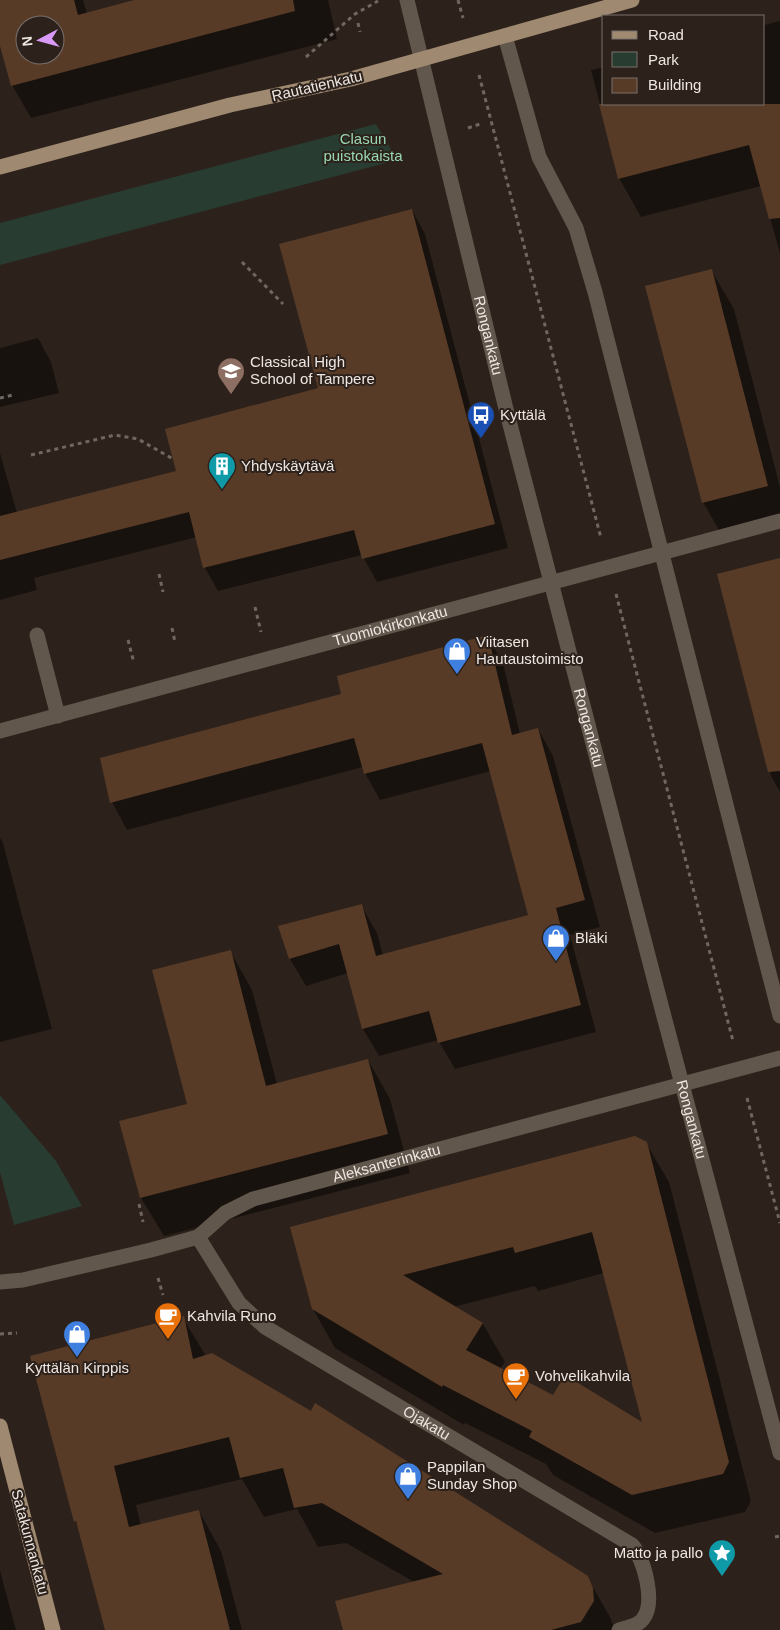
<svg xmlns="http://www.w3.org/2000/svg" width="780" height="1630" viewBox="0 0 780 1630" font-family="Arial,sans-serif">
  <rect width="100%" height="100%" fill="#2d221b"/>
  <path fill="#283c31" d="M376 124 397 160 0 265V223Z
    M0 1095 56 1161 82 1206 14 1225 0 1172Z"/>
  <path fill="#0007" fill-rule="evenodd" d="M0 0H83L87 13 139 0H328L337 39 31 118 12 85 0 41ZM25 25H55V55H25Z
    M780 21V253L761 186 641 217 619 178 591 70 604 67V104H764V25Z
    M412 210 425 234 508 548 377 582 362 555 218 591 205 568 197 537 34 578 37 590 0 600V453L17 513 177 472 319 389Z
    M711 270 734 309 780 487V527L725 541 703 502Z
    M38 338 51 362 59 393 0 407V348Z
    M780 559V792L771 776 719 575Z
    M487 636 503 663 520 734 538 729 553 756 600 927 570 935 596 1032 455 1069 438 1040 379 1056 363 1029 348 973 306 986 290 959 361 905 377 933 383 955 529 915 491 771 380 800 365 773 363 767 127 830 112 802 343 695Z
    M0 838 3 843 52 1029 0 1042Z
    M230 951 252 990 277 1084 368 1060 390 1099 410 1173 164 1236 141 1198 121 1122 189 1104Z
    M646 1143 669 1182 751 1501 745 1512 655 1533 553 1475 546 1464 465 1423 464 1425 335 1348 313 1309ZM604 1273 644 1424 553 1397 500 1369 505 1362 483 1324 453 1307 535 1286 538 1291Z
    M183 1318 206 1356 587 1577 610 1617 615 1630H344L414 1582 346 1543 318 1547 297 1509 264 1517 242 1479 136 1505 141 1526 199 1511 221 1551 242 1630H106L79 1528 75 1521Z
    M0 1570 3 1582 16 1630H0Z"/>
  <path fill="#583b27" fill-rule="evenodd" d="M0 0H74L78 15 134 0H293L295 11 11 86 0 46ZM25 25H55V55H25Z
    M599 104H780V218L769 219 749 145 618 179Z
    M412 209 495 524 362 559 354 530 203 568 189 512 0 560V516L176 471 165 429 318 388 279 244Z
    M712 269 768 486 702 503 645 286Z
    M780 558V771L768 772 717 574Z
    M488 635 512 735 538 728 585 900 556 908 581 1005 438 1043 429 1011 362 1029 339 944 289 959 278 926 362 904 376 956 528 915 482 743 364 774 354 738 110 803 100 758 341 694 337 676Z
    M231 950 266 1086 368 1059 388 1134 140 1198 119 1121 187 1104 152 970Z
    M635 1136 647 1142 729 1462 723 1474 632 1495 529 1437 532 1431 443 1385 442 1387 312 1309 290 1227ZM592 1232 642 1422 565 1375 553 1395 466 1350 483 1323 403 1275 513 1247 515 1253Z
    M184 1316 193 1359 212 1353 311 1411 315 1403 588 1576 593 1588 594 1601 581 1622 551 1630H343L335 1601 443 1574 322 1503 294 1508 283 1468 240 1478 229 1437 114 1466 129 1527 199 1510 230 1630H105L76 1521 74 1522 30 1356Z"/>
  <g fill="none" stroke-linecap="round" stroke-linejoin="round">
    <path stroke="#716761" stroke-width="3" stroke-dasharray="4 4" stroke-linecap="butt" d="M458 0 463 18
      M358 23 360 32
      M306 57 355 14 378 1
      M479 75 601 538
      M468 128 480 124
      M242 262 283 304
      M0 398 13 395
      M31 455 115 435 138 439 173 459
      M159 574 163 592
      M616 594 733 1041
      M255 607 261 632
      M172 628 175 642
      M128 640 134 663
      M747 1098 780 1223
      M139 1204 143 1222
      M158 1278 163 1295
      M0 1334 17 1333
      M775 1537 780 1536"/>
    <g stroke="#62574c" stroke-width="15">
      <path id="s1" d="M407 0 507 413 662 1009 780 1453"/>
      <path d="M505 36 539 157 576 228 595 292 780 1016"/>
      <path d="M37 635 58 716"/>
      <path id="s2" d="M0 731 780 521"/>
      <path id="s3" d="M198 1237 239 1303 265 1327 632 1545C644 1559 656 1602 643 1619 638 1626 627 1627 619 1630"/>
      <path id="s4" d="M0 1282 23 1280 151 1250 198 1237 225 1213 253 1199 780 1058"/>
    </g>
    <path stroke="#9f8971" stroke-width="15" d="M0 167 230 105 351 79 632 0
      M0 1426 53 1630"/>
  </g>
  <defs>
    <g id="school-pin" transform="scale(1.4375)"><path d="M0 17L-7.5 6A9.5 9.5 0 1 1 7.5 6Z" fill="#8d6e63" stroke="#2d221b"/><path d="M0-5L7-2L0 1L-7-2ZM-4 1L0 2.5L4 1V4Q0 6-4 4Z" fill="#fff"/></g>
    <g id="bus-pin" transform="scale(1.4375)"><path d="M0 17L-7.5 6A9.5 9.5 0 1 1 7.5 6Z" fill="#1a4fb4" stroke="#2d221b"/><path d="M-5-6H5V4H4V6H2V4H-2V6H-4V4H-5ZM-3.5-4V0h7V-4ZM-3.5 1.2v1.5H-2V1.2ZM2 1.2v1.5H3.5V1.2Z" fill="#fff"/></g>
    <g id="building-pin" transform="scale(1.4375)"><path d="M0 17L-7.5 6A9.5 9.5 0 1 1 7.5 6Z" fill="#0f9aa8" stroke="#2d221b"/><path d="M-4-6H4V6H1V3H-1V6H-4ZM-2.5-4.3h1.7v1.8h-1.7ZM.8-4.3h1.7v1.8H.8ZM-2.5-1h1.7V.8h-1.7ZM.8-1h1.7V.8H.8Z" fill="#fff"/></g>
    <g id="shop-pin" transform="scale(1.4375)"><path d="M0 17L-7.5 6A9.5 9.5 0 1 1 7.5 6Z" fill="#3f7fe0" stroke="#2d221b"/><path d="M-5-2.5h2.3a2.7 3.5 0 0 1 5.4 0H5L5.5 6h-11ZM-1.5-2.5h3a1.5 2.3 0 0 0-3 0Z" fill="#fff"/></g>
    <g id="cafe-pin" transform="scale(1.4375)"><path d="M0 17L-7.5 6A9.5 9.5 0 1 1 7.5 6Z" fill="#e8710a" stroke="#2d221b"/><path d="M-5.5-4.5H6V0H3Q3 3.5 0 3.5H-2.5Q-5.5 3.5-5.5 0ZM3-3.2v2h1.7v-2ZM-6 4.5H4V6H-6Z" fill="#fff"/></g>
    <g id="sight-pin" transform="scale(1.4375)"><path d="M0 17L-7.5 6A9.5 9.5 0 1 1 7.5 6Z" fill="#0f9aa8" stroke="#2d221b"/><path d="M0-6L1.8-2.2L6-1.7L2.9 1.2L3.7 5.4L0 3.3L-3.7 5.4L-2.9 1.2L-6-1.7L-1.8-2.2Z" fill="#fff"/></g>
  </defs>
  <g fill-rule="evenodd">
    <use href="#school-pin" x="231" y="371"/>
    <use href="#bus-pin" x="481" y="415"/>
    <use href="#building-pin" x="222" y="466"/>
    <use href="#shop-pin" x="457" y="651"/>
    <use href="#shop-pin" x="556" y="938"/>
    <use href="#cafe-pin" x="168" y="1316"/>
    <use href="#shop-pin" x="77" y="1334"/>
    <use href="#cafe-pin" x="516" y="1376"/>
    <use href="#shop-pin" x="408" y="1476"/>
    <use href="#sight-pin" x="722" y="1553"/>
  </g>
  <g text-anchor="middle" stroke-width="4" stroke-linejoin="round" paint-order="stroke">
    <g font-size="15" fill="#eee6e2" stroke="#2d221b">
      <text transform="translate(317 86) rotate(-13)" y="5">Rautatienkatu</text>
      <text dy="5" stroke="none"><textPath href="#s1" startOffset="345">Rongankatu</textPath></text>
      <text dy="5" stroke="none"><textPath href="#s2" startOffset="404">Tuomiokirkonkatu</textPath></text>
      <text dy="5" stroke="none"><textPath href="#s1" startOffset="750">Rongankatu</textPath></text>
      <text dy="5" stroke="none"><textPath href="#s1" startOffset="1155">Rongankatu</textPath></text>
      <text dy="5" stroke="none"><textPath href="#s4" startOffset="409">Aleksanterinkatu</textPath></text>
      <text dy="5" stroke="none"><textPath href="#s3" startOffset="301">Ojakatu</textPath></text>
      <text transform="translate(30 1542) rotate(75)" y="5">Satakunnankatu</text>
    </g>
    <g font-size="15" fill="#98d7b3" stroke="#2d221b">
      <text x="363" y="144">Clasun<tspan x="363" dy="17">puistokaista</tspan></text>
    </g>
    <g font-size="15" fill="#eee6e2" stroke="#2d221b" text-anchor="start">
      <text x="250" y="367">Classical High<tspan x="250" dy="17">School of Tampere</tspan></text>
      <text x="500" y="420">Kyttälä</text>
      <text x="241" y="471">Yhdyskäytävä</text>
      <text x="476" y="647">Viitasen<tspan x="476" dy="17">Hautaustoimisto</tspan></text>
      <text x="575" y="943">Bläki</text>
      <text x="187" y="1321">Kahvila Runo</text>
      <text x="77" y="1373" text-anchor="middle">Kyttälän Kirppis</text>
      <text x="535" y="1381">Vohvelikahvila</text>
      <text x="427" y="1472">Pappilan<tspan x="427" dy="17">Sunday Shop</tspan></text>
      <text x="703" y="1558" text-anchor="end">Matto ja pallo</text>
    </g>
  </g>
  <rect x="602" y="15" width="162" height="90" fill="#2d221b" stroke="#7a706b"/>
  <rect x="612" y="31" width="25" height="8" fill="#9f8971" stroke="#7a706b"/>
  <text x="648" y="40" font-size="15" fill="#eee6e2">Road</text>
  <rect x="612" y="52" width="25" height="15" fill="#283c31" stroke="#7a706b"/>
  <text x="648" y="65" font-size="15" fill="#eee6e2">Park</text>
  <rect x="612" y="78" width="25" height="15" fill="#583b27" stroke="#7a706b"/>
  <text x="648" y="90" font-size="15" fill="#eee6e2">Building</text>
  <g transform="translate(40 40) rotate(264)"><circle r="24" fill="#2d221b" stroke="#7a706b"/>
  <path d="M0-4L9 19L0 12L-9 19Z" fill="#d99af7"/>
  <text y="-8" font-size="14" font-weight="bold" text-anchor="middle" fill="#eee6e2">N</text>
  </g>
</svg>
